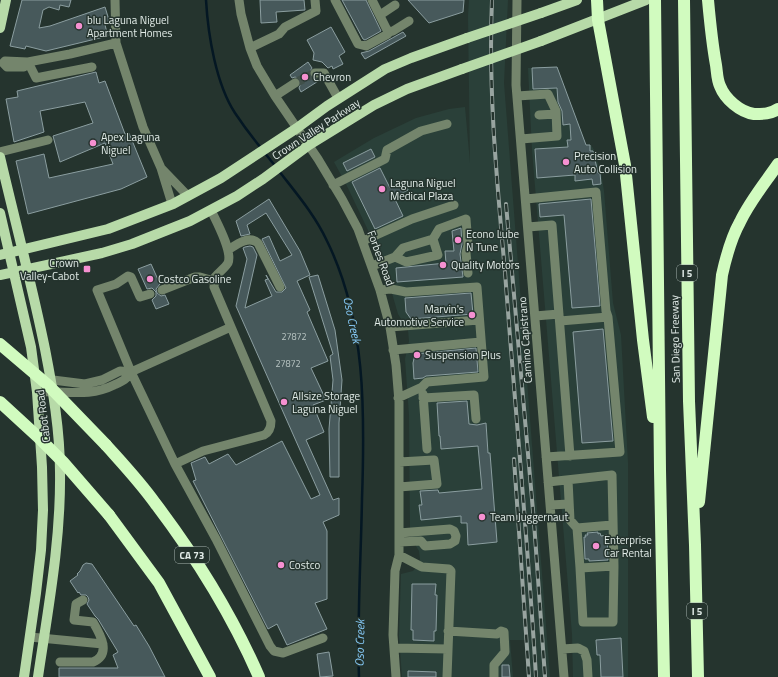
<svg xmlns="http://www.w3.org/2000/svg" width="778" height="677" viewBox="0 0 778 677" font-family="'Titillium Web',sans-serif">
  <rect width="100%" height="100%" fill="#25342e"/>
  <path fill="#2a4039" d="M469 0H508L504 83 550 677H527L525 640H510L513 677H402L399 636 401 574 413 571 419 564 420 559 419 551 411 538 410 529 409 415 405 359 409 341 408 330 398 314 389 283 376 247 346 184 334 162 374 138 416 118 449 109 465 107 470 163 468 16Z
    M557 67 586 145H591L594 150 601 172 604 191 613 303 621 335 628 463V677H573L572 634 532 150 528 68Z"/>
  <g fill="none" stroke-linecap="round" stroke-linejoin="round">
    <path stroke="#041723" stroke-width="2.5" d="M206 0C208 35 216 84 235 113 243 125 252 137 261 148
      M264 152 276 167
      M279 171C296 193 315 215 327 241 366 320 365 412 362 499 361 558 357 618 359 677"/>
  </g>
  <path fill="#47595b" stroke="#8b9ea0" d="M22 0H71L69 7 60 5 59 10 49 7 43 10 39 28 50 26 105 7 109 20 110 23 105 25 108 36 46 51 26 46 25 49 10 46Z
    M260 0H304L305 10 276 12 277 22 261 23Z
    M342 0H366L381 31 365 40 363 39Z
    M408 0H464L463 12 429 23Z
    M331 27 345 52 339 56 343 64 333 69 332 66 328 68 322 62 313 60 314 53 307 40Z
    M403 32 406 36 365 59 361 53 369 51Z
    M308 62 312 68 309 73 310 76 312 78 320 80 301 92 299 88 301 83 300 79 295 77 292 78 290 75Z
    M557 67 586 145H590V151H593L598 173H600L601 184 593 185 592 179 575 181V175L537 178 535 149 568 147 567 140H571L570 124 563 125 562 111 558 102 557 88 533 89 532 68Z
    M96 72 99 83 105 81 125 134 129 133 147 177 121 189 28 214 16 161 44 154 49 178 113 164 105 143 60 162 53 136 93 123 85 102 40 111 44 132 14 142 6 99 18 97 17 91Z
    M371 149 375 157 347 171 343 163Z
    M380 168 390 188 404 181 408 190 394 197 403 216 375 229 352 182Z
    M269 199 300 251 310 275 297 281 310 310 307 312 328 361 311 368 326 400 313 405 324 432 306 440 333 500 339 498V515L323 522 327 531V599L315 603 327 629 287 645 277 624 268 629 193 481 196 480 191 463 205 457 209 464 228 454 236 465 282 441 311 499 320 495 236 306 247 259 243 248 245 247 250 246 253 247 257 255 245 308 272 296 265 280 268 279 266 275 276 292H282L286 288 262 239 269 236 280 261 292 255 266 213 247 225 250 234 241 236 236 221Z
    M591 199 600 306 572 308 564 215 540 217 539 204Z
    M461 228 462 244 460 254 463 277 397 282 396 268 446 263 445 251H454L452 231Z
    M151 264 160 284 156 289 157 293 161 296 165 295 169 304 156 309 152 300 156 296V292L152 288 147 289 138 269Z
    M318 275 335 330 342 380 339 423V477H330L329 429 333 380 330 356 333 354 309 277Z
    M471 293 473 314 411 319 406 312 405 298Z
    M603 329 613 441 582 443 573 332Z
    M476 348 478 372 426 376 423 378 414 379 413 363 415 354Z
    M467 401 469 424 477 425 486 423 488 453H490L497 542 468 545 467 523H461V516L421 520 419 505H422L420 491 438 490 439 493 482 489 478 446 441 449 440 436H439L437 403Z
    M598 532V534L600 533 601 536 607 535 608 560 589 561V559H585L584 537H586L585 535H588L587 533Z
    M86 563 92 564 134 626 136 625 149 646 165 677H59V668H118L113 655 118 652 98 619 95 616 87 604 89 600 88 597 86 595H81L79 592 78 593 70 581 78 575 77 574 80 571 83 565Z
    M412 584H436L435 595H437L436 631H434V641L413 640V630H411Z
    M621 638 623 677H601L600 655H597L596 640Z
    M329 652 333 676 320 677 317 654Z
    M502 665H509L510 677H502Z
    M408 671 436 672V677H408Z"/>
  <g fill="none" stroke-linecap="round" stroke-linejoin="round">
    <path stroke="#41504a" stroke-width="9" stroke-dasharray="9 4.5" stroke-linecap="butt" d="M295 83 315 73"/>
    <path stroke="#74856c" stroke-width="9" d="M115 0 116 43 143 127 161 168 172 204
      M239 0 241 14 250 48 257 66 275 96 318 159 342 199 358 229 380 290 390 327 396 365 399 402V555L395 571 393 635 396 677
      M335 0 358 44 366 46 388 34V32L393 31 409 21
      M372 0 388 32
      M517 0 516 85 564 677
      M380 15 395 5
      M250 48 279 34 285 27 316 11 315 0
      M28 62 24 67H7L3 63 5 61 28 62 70 54 116 43
      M28 62 36 78 92 67
      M315 73H324L338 98
      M275 96 295 83
      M517 96 548 94 556 111 557 136 521 139
      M539 115 556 114
      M0 152 48 140
      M162 169 188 196
      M333 185 385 159 387 150 421 131 447 124
      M526 199 596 192 606 311 608 317 620 452 546 457
      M528 227 552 225 570 456
      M363 241 412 219 454 205
      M228 250C237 244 249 235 258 243L280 287
      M395 257 406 262 438 255 433 239
      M372 266 395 257 403 248 433 239 439 229 466 219 468 245 466 253 468 273
      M162 290 195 277H200L214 281
      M380 290 391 289 406 292 477 287 484 377 427 382 422 387 398 398
      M150 294 140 297 131 277 128 276 116 284 97 290 131 372 175 464 216 539 270 646 274 651 283 653 323 638
      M535 316 559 314
      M560 321 608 317
      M390 327 479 320
      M393 350 481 342
      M45 379 85 384 102 380 120 371 131 372 231 327
      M37 392C65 390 88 398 114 385 123 381 126 380 131 372
      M423 394 427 449
      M423 398 474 395 476 419
      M399 462 434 460 437 484 399 487
      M175 464 203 451 264 435C270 432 271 427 271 421L214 287 215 277C219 272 225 268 228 263 233 251 216 221 211 210
      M548 482 612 475 614 566 580 568 577 528 570 520 568 480
      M550 505 569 504
      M577 528 612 525
      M399 533 450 529 454 531 456 536 455 541 450 544 425 546 421 541 399 542
      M399 555 422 567 449 569 451 571 447 677
      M580 568 583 622H613L614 566
      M448 631 497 634 501 631 504 632 505 652 494 665V677
      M30 637 103 644
      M394 648 448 649
      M562 649 578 648 584 651 587 660 588 677
      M60 662H93C112 654 100 634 93 622L74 620 76 604 83 600"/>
    <path stroke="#b7daa8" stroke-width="10" d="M541 13 577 0
      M0 28 6 0
      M541 41 646 0
      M0 157C15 221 32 285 45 349 53 390 60 431 60 472 61 541 48 609 38 677
      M0 213 31 347 37 392 42 467 43 510 41 550 36 593 24 677
      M0 255 108 229 173 204 221 178 297 128 327 106 385 69 411 58 467 38
      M0 275 102 253 132 244 190 221 237 196 263 179 309 145 374 105 407 89 462 69"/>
    <path stroke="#d1fbbf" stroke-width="12" d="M597 0 598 20 625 165 643 340 653 417
      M655 0 660 470 664 677
      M684 0 689 401 695 545 698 677
      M708 0C710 22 712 43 716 65 717 71 717 80 720 86 725 99 740 112 754 114 763 114 771 114 778 109
      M106 445C123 464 140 482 155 503 196 557 232 615 259 677
      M699 502 722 275C726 257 731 238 740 222 750 201 765 183 778 164
      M109 515 159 583 210 677"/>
    <g stroke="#98a4a0" stroke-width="4">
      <path id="rail" d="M492 0C488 91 497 182 505 272 515 407 528 542 536 677
        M506 204 534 522 545 677
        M514 459 529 677"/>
    </g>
    <use href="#rail" stroke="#25342e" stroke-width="2.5" stroke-dasharray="8" stroke-linecap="butt"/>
    <path stroke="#b7daa8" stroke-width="10" d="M467 38 541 13
      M462 69 541 41"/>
    <path stroke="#d1fbbf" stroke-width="12" d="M0 344 48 385 106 445
      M0 402 37 436 63 462 109 515"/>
  </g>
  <g fill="#f690d1" stroke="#25342e" stroke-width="1.5">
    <circle cx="79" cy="26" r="4"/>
    <circle cx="305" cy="77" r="4"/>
    <circle cx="93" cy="143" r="4"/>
    <circle cx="566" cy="162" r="4"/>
    <circle cx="382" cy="189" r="4"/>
    <circle cx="458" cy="240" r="4"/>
    <circle cx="443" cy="265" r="4"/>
    <rect x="83" y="265" width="8" height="8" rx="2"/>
    <circle cx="150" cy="279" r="4"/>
    <circle cx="472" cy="315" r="4"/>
    <circle cx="417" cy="355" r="4"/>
    <circle cx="284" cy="402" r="4"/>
    <circle cx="482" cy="517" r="4"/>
    <circle cx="596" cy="546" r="4"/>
    <circle cx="281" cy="565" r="4"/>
  </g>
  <g text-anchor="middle" stroke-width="3" stroke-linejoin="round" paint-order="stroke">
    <g font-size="9" fill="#bbc7c5">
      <text x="294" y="340">27872</text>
      <text x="288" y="367">27872</text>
    </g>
    <g fill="#25342e" stroke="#a9b5b0" stroke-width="1">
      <rect x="677" y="265" width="20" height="16" rx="3"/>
      <rect x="175" y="547" width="34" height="16" rx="3"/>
      <rect x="687" y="603" width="20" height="16" rx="3"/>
    </g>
    <g font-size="10" font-weight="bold" fill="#e2ece8">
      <text x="687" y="277">I 5</text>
      <text x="192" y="559">CA 73</text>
      <text x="697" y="615">I 5</text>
    </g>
    <g font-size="11" fill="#e2ece8" stroke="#25342e" text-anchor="start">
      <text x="87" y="24">blu Laguna Niguel<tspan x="87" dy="13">Apartment Homes</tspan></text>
      <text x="313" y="81">Chevron</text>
      <text x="101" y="141">Apex Laguna<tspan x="101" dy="13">Niguel</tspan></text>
      <text x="574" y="160">Precision<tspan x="574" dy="13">Auto Collision</tspan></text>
      <text x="390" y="187">Laguna Niguel<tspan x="390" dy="13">Medical Plaza</tspan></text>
      <text x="466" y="238">Econo Lube<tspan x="466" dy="13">N Tune</tspan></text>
      <text x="79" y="267" text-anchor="end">Crown<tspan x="79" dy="13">Valley-Cabot</tspan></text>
      <text x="451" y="269">Quality Motors</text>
      <text x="158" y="283">Costco Gasoline</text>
      <text x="464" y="313" text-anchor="end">Marvin's<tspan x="464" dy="13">Automotive Service</tspan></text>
      <text x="425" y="359">Suspension Plus</text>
      <text x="292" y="400">Allsize Storage<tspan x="292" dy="13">Laguna Niguel</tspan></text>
      <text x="490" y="521">Team Juggernaut</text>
      <text x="604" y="544">Enterprise<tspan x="604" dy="13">Car Rental</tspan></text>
      <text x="289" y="569">Costco</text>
    </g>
    <g font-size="11" fill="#e2ece8" stroke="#25342e">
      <text transform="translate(316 129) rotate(-33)" y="4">Crown Valley Parkway</text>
      <text transform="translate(381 258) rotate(70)" y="4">Forbes Road</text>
      <text transform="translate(675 339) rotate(-91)" y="4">San Diego Freeway</text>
      <text transform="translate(525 340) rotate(-94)" y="4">Camino Capistrano</text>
      <text transform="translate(43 416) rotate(-97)" y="4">Cabot Road</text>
    </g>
    <g font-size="12" font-style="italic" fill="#88cdfc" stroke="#25342e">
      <text transform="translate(352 320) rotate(78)" y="4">Oso Creek</text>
      <text transform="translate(360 643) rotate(-89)" y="4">Oso Creek</text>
    </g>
  </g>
</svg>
